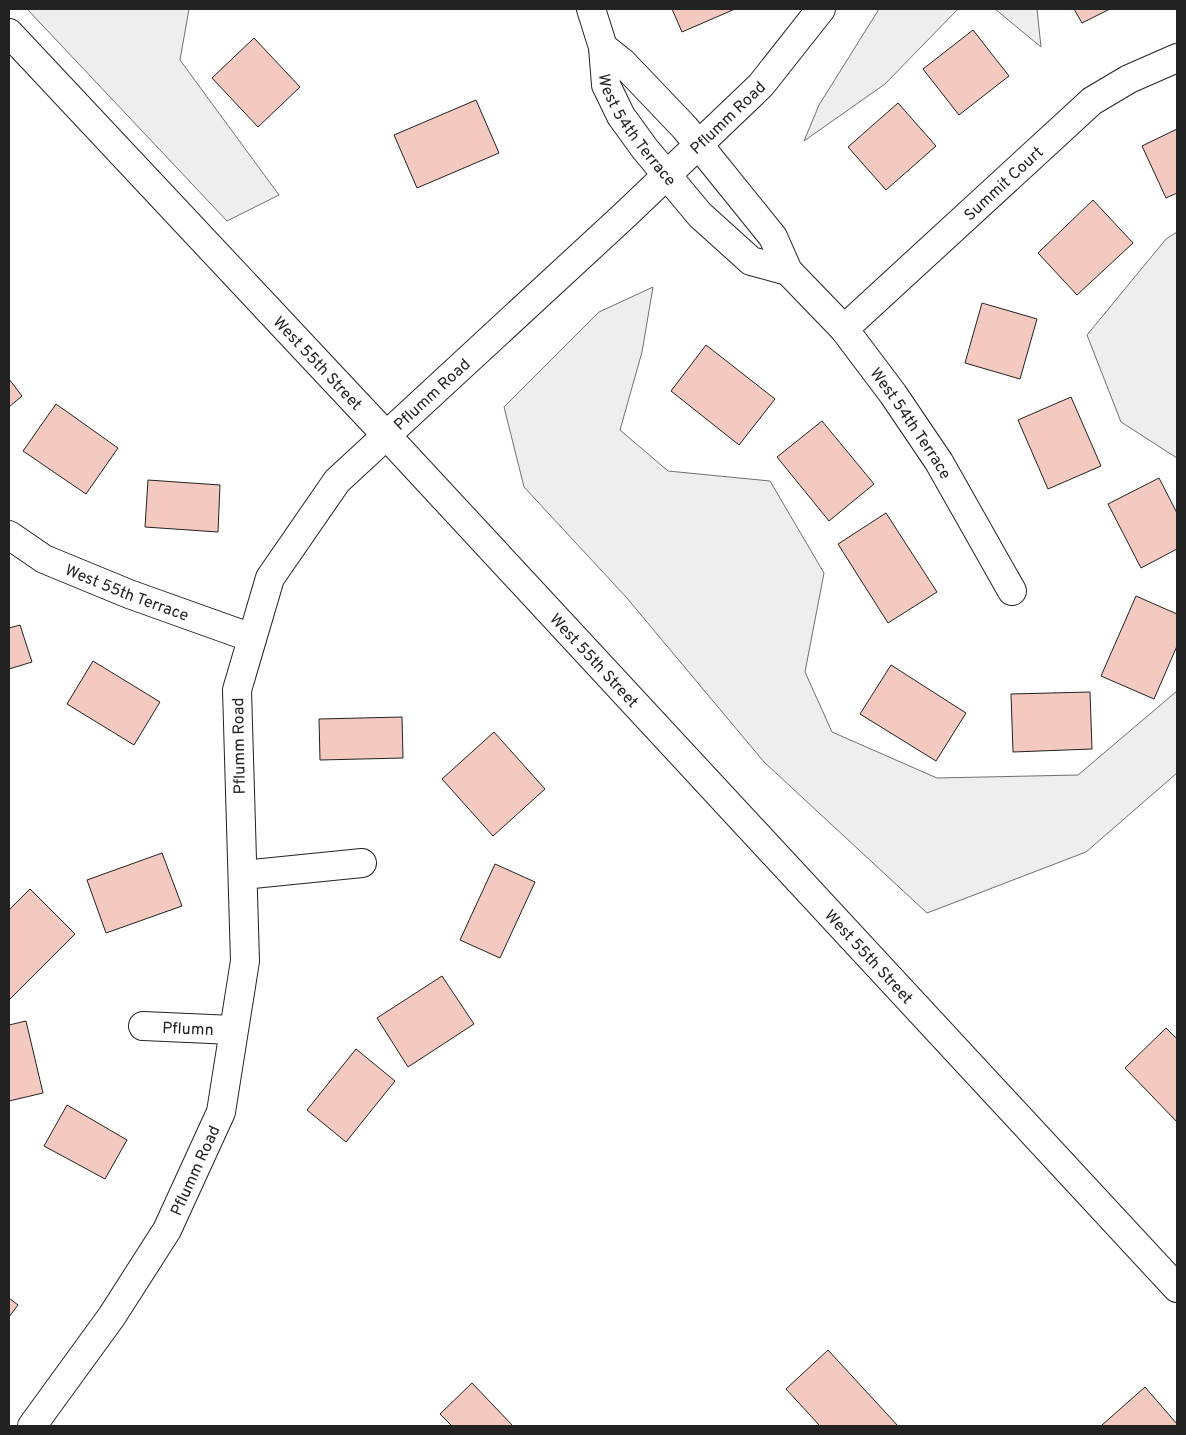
<svg xmlns="http://www.w3.org/2000/svg" width="1186" height="1435" viewBox="0 0 1186 1435" font-family="Overpass,sans-serif">
  <rect width="100%" height="100%" fill="#fff"/>
  <path fill="#eee" stroke="#6f6f6f" d="M27 9H189L180 60 279 195 227 221Z
    M879 9H958L885 84 804 141 819 105Z
    M995 9H1037L1041 47Z
    M1177 232V458L1121 422 1087 335 1166 239Z
    M653 287 642 352 620 430 668 471 770 481 824 573 805 672 832 732 937 778 1078 775 1177 691V773L1086 852 927 913 764 762 626 597 524 487 504 407 599 312Z"/>
  <path fill="#f3c9c0" stroke="#222" d="M672 9H735L682 32Z
    M1074 9H1110L1082 23Z
    M973 30 1009 76 959 115 923 69Z
    M254 38 300 87 258 127 212 78Z
    M476 100 499 153 417 188 394 135Z
    M898 103 936 146 886 190 848 147Z
    M1177 129V193L1166 198 1142 146Z
    M1093 200 1133 243 1077 295 1038 253Z
    M982 303 1037 319 1020 379 965 363Z
    M706 345 775 399 739 445 671 391Z
    M9 379 22 396 9 407Z
    M1071 397 1101 466 1048 489 1018 420Z
    M56 404 118 448 86 494 23 451Z
    M822 421 874 484 829 521 777 457Z
    M1159 478 1177 513V549L1141 568 1108 504Z
    M148 480 220 485 218 532 145 527Z
    M886 513 937 592 888 623 838 544Z
    M1136 596 1177 614V646L1154 699 1101 676Z
    M20 625 32 662 9 669V628Z
    M93 661 160 702 134 745 67 704Z
    M891 665 966 713 936 761 860 714Z
    M1090 692 1092 749 1013 752 1011 694Z
    M402 717 403 758 320 760 319 719Z
    M494 732 545 789 493 836 442 779Z
    M162 853 182 906 106 933 87 880Z
    M495 864 535 882 500 958 460 940Z
    M30 889 75 934 9 1000V910Z
    M442 976 474 1024 408 1067 377 1018Z
    M26 1021 43 1093 9 1101V1025Z
    M1166 1028 1177 1039V1122L1125 1068Z
    M356 1049 395 1081 346 1142 307 1110Z
    M67 1105 127 1140 105 1179 44 1146Z
    M9 1298 18 1305 9 1317Z
    M828 1350 898 1426H820L786 1389Z
    M472 1383 513 1426H452L440 1414Z
    M1145 1387 1177 1424V1426H1103L1102 1425Z"/>
  <g fill="none" stroke-linecap="round" stroke-linejoin="round">
    <g stroke="#222" stroke-width="30">
      <g id="minor">
        <path id="s1" d="M591 9 603 47 606 85 621 116 645 149 700 215 751 261 788 271"/>
        <path id="s2" d="M9 33 387 436 1177 1288"/>
        <path id="s3" d="M603 47 623 63 685 128 773 237 788 271 844 329 893 394 939 462 1012 591"/>
        <path id="s4" d="M844 329 1092 101 1129 79 1177 58"/>
        <path id="s5" d="M9 535 44 559 129 594 252 638"/>
        <path d="M243 875 362 863"/>
        <path id="s6" d="M143 1026 233 1030"/>
      </g>
    </g>
    <g stroke="#222" stroke-width="30">
      <g id="major">
        <path id="s7" d="M32 1426 112 1316 167 1230 221 1112 245 961 237 690 270 578 337 481 626 214 761 85 821 9"/>
      </g>
    </g>
    <use href="#minor" stroke="#fff" stroke-width="28"/>
    <use href="#major" stroke="#fff" stroke-width="28"/>
  </g>
  <g text-anchor="middle" stroke-width="4" stroke-linejoin="round" paint-order="stroke">
    <g font-size="16" fill="#222" stroke="#fff">
      <text dy="6" stroke="none"><textPath href="#s7" startOffset="1560">Pflumm Road</textPath></text>
      <text dy="6" stroke="none"><textPath href="#s1" startOffset="132">West 54th Terrace</textPath></text>
      <text dy="6" stroke="none"><textPath href="#s4" startOffset="216">Summit Court</textPath></text>
      <text dy="6" stroke="none"><textPath href="#s2" startOffset="452">West 55th Street</textPath></text>
      <text dy="6" stroke="none"><textPath href="#s7" startOffset="1155">Pflumm Road</textPath></text>
      <text dy="6" stroke="none"><textPath href="#s3" startOffset="489">West 54th Terrace</textPath></text>
      <text dy="6" stroke="none"><textPath href="#s5" startOffset="132">West 55th Terrace</textPath></text>
      <text dy="6" stroke="none"><textPath href="#s2" startOffset="858">West 55th Street</textPath></text>
      <text transform="translate(238 746) rotate(-91)" y="6">Pflumm Road</text>
      <text dy="6" stroke="none"><textPath href="#s2" startOffset="1262">West 55th Street</textPath></text>
      <text dy="6" stroke="none"><textPath href="#s6" startOffset="45">Pflumn</textPath></text>
      <text dy="6" stroke="none"><textPath href="#s7" startOffset="304">Pflumm Road</textPath></text>
    </g>
  </g>
  <rect width="1186" height="1435" fill="none" stroke="#222222" stroke-width="20"/>
</svg>
